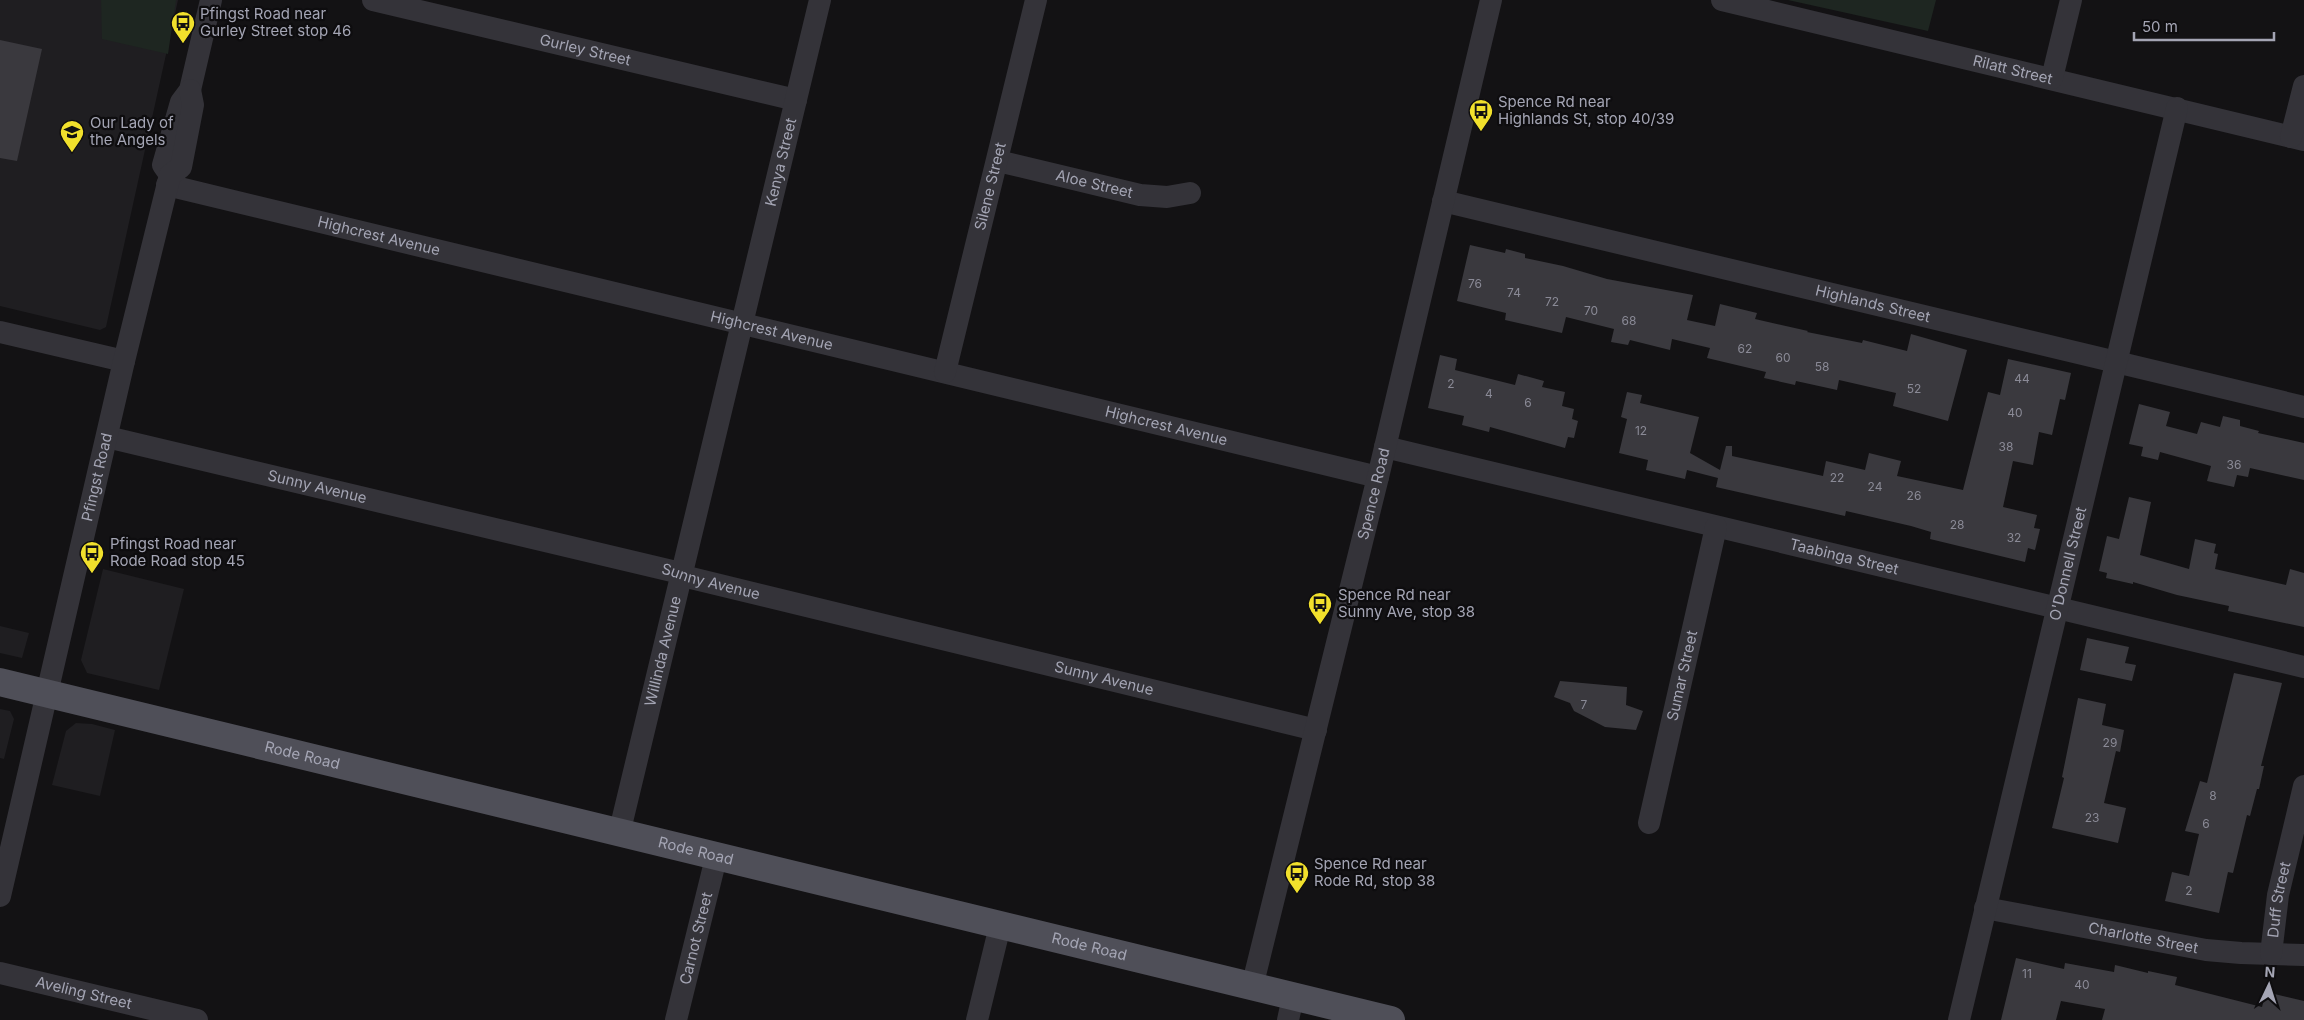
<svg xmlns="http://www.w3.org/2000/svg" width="2304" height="1020" viewBox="0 0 2304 1020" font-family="Inter,sans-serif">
  <rect width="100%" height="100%" fill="#131214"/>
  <path fill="#1f1e21" d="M0 0H178L106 327 100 330 0 306Z
    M103 569 184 589 159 690 87 673 81 660Z
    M0 626 29 633 22 658 0 653Z
    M0 709 10 711 14 719 4 759 0 758Z
    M76 723 92 724 115 730 100 796 52 785 66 731Z"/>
  <path fill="#1e2621" d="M101 0H176L168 54 102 39Z
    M1788 0H1936L1928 31Z"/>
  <path fill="#3a393e" d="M0 40 42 49 17 161 0 158Z
    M1470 245 1505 253 1506 249 1525 254V258L1563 266 1607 279 1693 295 1687 320 1715 326 1720 304 1757 313 1755 319 1808 331 1807 332 1862 343 1863 340 1907 351 1911 334 1967 350 1948 421 1893 406 1896 393 1839 380 1837 390 1796 381 1795 385 1764 378 1766 372 1707 358 1710 348 1672 339 1670 350 1630 340 1628 345 1611 342 1614 329 1566 317 1562 333 1505 320 1506 313 1457 301Z
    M1440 355 1457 359 1455 370 1515 385 1518 374 1544 381 1542 387 1565 392 1562 406 1574 409 1572 419 1578 421 1574 438 1568 437 1565 448 1490 427 1489 432 1462 425 1464 416 1428 408Z
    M2008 359 2071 373 2065 400 2060 399 2052 435 2039 432 2033 465 2013 461 2003 507 2037 515 2034 528 2040 529 2035 550 2028 548 2025 562 1930 539 1931 532 1911 526 1846 511 1845 516 1716 487 1718 478 1687 470 1685 479 1646 470 1648 460 1619 453 1627 419 1621 417 1627 392 1642 395 1640 403 1699 417 1690 453 1720 470 1726 446H1732V456L1823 476 1826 461 1865 470 1869 453 1901 461 1897 476 1963 490 1988 392 2000 395Z
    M2139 404 2170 412 2166 426 2197 434 2201 422 2220 427 2223 416 2240 420V426L2259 431 2258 433 2304 443V480L2250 468 2248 477 2237 475 2234 487 2207 481 2211 466 2160 452 2158 460 2141 456 2143 447 2129 444Z
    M2129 497 2151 502 2140 555 2189 569 2195 539 2216 544 2214 553 2218 554 2215 569 2286 585 2290 569 2304 573V627L2228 611 2229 606 2177 595 2133 582V584L2106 578 2107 573 2099 571 2107 536 2119 539Z
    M2087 638 2129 647 2125 663 2136 665 2132 681 2080 670Z
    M2234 673 2282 683 2261 766H2264L2259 789H2257L2250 816 2247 815 2233 873 2228 872 2219 913 2165 901 2172 872 2189 876 2199 834 2185 831 2200 781 2207 783Z
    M1560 681 1627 687 1626 705 1643 711 1636 730 1605 727 1574 711 1570 703 1554 697Z
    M2078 698 2106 704 2102 725 2124 730 2120 752 2116 751 2104 803 2126 808 2118 843 2052 828 2064 778 2062 777Z
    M2016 958 2064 969 2065 963 2114 972 2115 965 2148 973V971L2177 977 2175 985 2262 1007 2266 992 2304 1001V1020H2102L2105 1009 2061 1001 2056 1020H2001Z"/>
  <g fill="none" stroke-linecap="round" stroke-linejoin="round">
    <g stroke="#343339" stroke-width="22">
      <path id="s1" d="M373 0 796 100"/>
      <path id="s2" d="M1722 0 2304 140"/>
      <path d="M2052 78 2071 0"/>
      <path d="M2291 137 2304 86"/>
      <path id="s3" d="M998 161 1140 195 1167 197 1190 193"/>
      <path d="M170 175 163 165 181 102 190 90 211 0"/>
      <path id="s4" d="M167 185 1378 477"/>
      <path id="s5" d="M1443 201 2304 407"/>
      <path d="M0 332 124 361"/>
      <path id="s6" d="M945 372 1036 0"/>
      <path id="s7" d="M107 437 672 571 691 578 1316 730"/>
      <path id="s8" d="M1385 447 2304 667"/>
      <path id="s9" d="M1649 823 1716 527"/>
      <path id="s10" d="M619 834 820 0"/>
      <path id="s11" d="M0 896 124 361 170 175 181 167 193 105 190 90"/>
      <path id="s12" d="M1985 908 2206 950 2241 953 2304 955"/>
      <path id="s13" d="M2271 954 2278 895 2304 786"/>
      <path id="s14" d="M0 973 197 1020"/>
      <path id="s15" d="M1252 987 1378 477 1491 0"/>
      <path id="s16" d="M676 1020 716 858"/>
      <path d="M977 1020 1000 926"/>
      <path d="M1288 1020 1293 997"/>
      <path id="s17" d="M1959 1020 2177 108"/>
    </g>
    <path stroke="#4f4f58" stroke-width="28" id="s18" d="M0 682 1391 1020"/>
  </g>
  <defs>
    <g id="bus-pin" transform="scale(1.25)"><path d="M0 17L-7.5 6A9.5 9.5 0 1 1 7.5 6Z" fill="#f1e02c" stroke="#0e0d0f"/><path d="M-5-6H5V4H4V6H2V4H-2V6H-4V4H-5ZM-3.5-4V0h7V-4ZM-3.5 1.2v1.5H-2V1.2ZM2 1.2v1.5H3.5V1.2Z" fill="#111"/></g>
    <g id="school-pin" transform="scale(1.25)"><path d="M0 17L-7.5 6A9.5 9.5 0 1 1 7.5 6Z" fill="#f1e02c" stroke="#0e0d0f"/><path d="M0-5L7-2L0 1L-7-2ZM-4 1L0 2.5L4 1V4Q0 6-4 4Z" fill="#111"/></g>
  </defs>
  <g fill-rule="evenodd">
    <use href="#bus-pin" x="183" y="23"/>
    <use href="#bus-pin" x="1481" y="111"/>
    <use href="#school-pin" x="72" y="132"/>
    <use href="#bus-pin" x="92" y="553"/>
    <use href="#bus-pin" x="1320" y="604"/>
    <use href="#bus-pin" x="1297" y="873"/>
  </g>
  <g text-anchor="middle" stroke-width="4.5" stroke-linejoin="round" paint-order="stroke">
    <g font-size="12" fill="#8a8a96">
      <text x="1475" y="288">76</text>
      <text x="1514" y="297">74</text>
      <text x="1552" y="306">72</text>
      <text x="1591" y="315">70</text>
      <text x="1629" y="325">68</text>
      <text x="1745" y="353">62</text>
      <text x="1783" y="362">60</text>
      <text x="1822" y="371">58</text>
      <text x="2022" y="383">44</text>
      <text x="1451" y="388">2</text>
      <text x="1914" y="393">52</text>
      <text x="1489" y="398">4</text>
      <text x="1528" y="407">6</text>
      <text x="2015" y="417">40</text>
      <text x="1641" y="435">12</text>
      <text x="2006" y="451">38</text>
      <text x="2234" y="469">36</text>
      <text x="1837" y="482">22</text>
      <text x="1875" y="491">24</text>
      <text x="1914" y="500">26</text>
      <text x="1957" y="529">28</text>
      <text x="2014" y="542">32</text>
      <text x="1584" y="709">7</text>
      <text x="2110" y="747">29</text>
      <text x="2213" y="800">8</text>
      <text x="2092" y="822">23</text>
      <text x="2206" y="828">6</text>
      <text x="2189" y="895">2</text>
      <text x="2027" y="978">11</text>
      <text x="2082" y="989">40</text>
    </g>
    <g font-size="15" fill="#a4a5b4" stroke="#0e0d0f" text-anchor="start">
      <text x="200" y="19">Pfingst Road near<tspan x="200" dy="17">Gurley Street stop 46</tspan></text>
      <text x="1498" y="107">Spence Rd near<tspan x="1498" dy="17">Highlands St, stop 40/39</tspan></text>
      <text x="90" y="128">Our Lady of<tspan x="90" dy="17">the Angels</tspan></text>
      <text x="110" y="549">Pfingst Road near<tspan x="110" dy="17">Rode Road stop 45</tspan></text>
      <text x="1338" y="600">Spence Rd near<tspan x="1338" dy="17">Sunny Ave, stop 38</tspan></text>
      <text x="1314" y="869">Spence Rd near<tspan x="1314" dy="17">Rode Rd, stop 38</tspan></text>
    </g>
    <g font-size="15" fill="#a4a5b4" stroke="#0e0d0f">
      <text dy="5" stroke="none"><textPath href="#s1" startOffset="218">Gurley Street</textPath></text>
      <text dy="5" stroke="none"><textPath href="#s2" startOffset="299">Rilatt Street</textPath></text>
      <text dy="5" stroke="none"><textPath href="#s10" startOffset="691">Kenya Street</textPath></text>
      <text dy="5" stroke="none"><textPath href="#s3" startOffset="99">Aloe Street</textPath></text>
      <text dy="5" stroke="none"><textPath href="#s6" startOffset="191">Silene Street</textPath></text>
      <text dy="5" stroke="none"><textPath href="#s4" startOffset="218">Highcrest Avenue</textPath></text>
      <text dy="5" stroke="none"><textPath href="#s5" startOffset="442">Highlands Street</textPath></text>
      <text dy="5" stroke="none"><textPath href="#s4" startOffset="622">Highcrest Avenue</textPath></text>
      <text dy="5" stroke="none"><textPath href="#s4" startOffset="1028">Highcrest Avenue</textPath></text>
      <text dy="5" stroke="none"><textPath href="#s11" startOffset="430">Pfingst Road</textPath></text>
      <text dy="5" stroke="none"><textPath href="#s7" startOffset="216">Sunny Avenue</textPath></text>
      <text dy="5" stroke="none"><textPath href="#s15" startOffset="508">Spence Road</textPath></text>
      <text dy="5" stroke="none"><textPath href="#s8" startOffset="472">Taabinga Street</textPath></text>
      <text dy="5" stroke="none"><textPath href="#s17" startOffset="469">O'Donnell Street</textPath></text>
      <text dy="5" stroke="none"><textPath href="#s7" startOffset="621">Sunny Avenue</textPath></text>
      <text dy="5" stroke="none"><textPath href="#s10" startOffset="188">Willinda Avenue</textPath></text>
      <text dy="5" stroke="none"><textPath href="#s9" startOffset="151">Sumar Street</textPath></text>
      <text dy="5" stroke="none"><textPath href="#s7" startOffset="1026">Sunny Avenue</textPath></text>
      <text dy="5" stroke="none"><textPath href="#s18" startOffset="311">Rode Road</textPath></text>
      <text dy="5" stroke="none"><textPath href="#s18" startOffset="716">Rode Road</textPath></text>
      <text dy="5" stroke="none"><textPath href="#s13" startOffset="55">Duff Street</textPath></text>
      <text dy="5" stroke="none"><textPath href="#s12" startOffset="161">Charlotte Street</textPath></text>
      <text dy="5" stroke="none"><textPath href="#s16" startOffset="84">Carnot Street</textPath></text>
      <text dy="5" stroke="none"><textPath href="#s18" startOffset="1121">Rode Road</textPath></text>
      <text dy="5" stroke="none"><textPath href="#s14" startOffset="86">Aveling Street</textPath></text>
    </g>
  </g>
  <g transform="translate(2269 985) rotate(4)" stroke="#0e0d0f" stroke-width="4" paint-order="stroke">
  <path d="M0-4L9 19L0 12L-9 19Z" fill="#a4a5b4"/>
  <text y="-8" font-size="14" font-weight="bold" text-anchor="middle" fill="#a4a5b4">N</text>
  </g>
  <path d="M2134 32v8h140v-8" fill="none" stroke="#a4a5b4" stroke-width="2.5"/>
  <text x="2142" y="32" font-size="15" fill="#a4a5b4" stroke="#0e0d0f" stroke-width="4" paint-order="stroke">50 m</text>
</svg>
